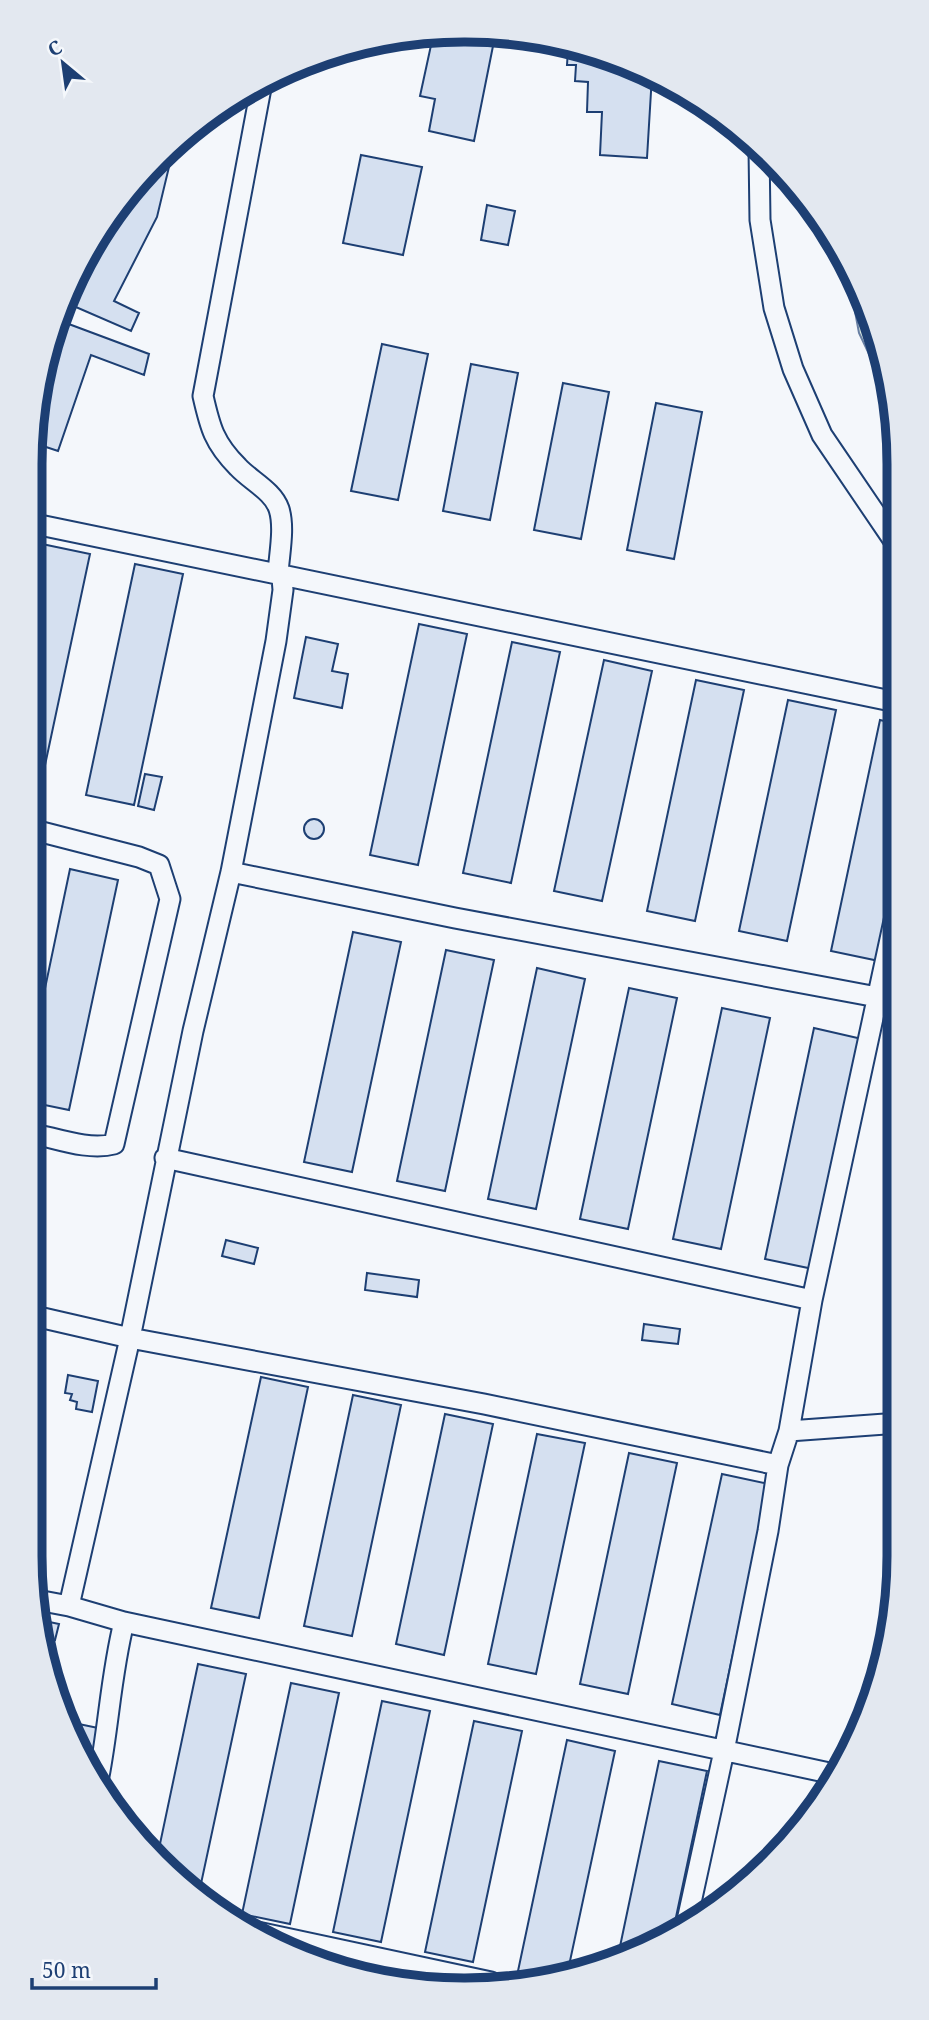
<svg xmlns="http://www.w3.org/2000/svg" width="929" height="2020" viewBox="0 0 929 2020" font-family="'Noto Serif',serif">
  <rect width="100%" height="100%" fill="#f4f7fb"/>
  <path fill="#d7e8df" stroke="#687fa3" stroke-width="2" d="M846 263 866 298 895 409 859 333Z"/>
  <path fill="#d5e0f0" stroke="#1d3f73" stroke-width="2" d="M464 30 495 36 474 141 429 131 435 99 420 96 433 36Z
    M568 50 630 63 652 75 647 158 600 155 602 112H587L588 82 575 81 576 65H567Z
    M174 146 157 217 114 301 139 313 131 331 62 301 157 157Z
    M361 155 422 167 403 255 343 243Z
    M487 205 515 211 508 245 481 240Z
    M58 320 149 354 144 375 91 355 58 451 34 443Z
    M382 344 428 354 398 500 351 491Z
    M471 364 518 373 490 520 443 511Z
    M563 383 609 392 581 539 534 530Z
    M656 403 702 412 674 559 627 550Z
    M42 544 90 554 41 784 30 782V603Z
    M135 564 183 574 134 805 86 795Z
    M419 624 467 634 418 865 370 855Z
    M306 637 338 644 332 671 348 674 342 708 294 698Z
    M512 642 560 652 511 883 463 873Z
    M604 660 652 671 602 901 554 891Z
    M696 680 744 690 695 921 647 911Z
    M788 700 836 710 787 941 739 931Z
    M880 720 897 724V878L879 961 831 951Z
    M145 774 162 777 154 810 138 806Z
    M304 829a10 10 0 1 1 20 0a10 10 0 1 1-20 0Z
    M70 869 118 880 69 1110 30 1102V1060Z
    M353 932 401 942 352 1172 304 1162Z
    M446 950 494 960 445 1191 397 1181Z
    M537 968 585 979 536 1209 488 1199Z
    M629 988 677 998 628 1229 580 1219Z
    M722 1008 770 1018 721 1249 673 1239Z
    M814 1028 862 1039 813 1269 765 1259Z
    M226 1240 258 1248 254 1264 222 1256Z
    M367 1273 419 1280 417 1297 365 1290Z
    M644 1324 680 1329 678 1344 642 1340Z
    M68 1375 98 1381 92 1412 76 1409 77 1402 70 1400 72 1394 65 1393Z
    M261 1377 308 1387 259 1618 211 1608Z
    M353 1395 401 1405 352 1636 304 1626Z
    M445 1414 493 1424 444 1655 396 1644Z
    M537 1434 585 1443 536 1674 488 1664Z
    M629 1453 677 1463 628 1694 580 1684Z
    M722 1474 769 1484 720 1715 672 1704Z
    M40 1620 59 1624 55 1640 43 1638Z
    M198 1664 246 1674 199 1893 157 1858Z
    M291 1683 339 1693 290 1924 242 1914Z
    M382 1701 430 1711 381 1942 333 1932Z
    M474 1721 522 1731 473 1962 425 1952Z
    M74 1723 103 1729 95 1769 73 1730Z
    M567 1740 615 1751 567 1975 556 1979 518 1971Z
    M659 1761 707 1771 672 1936 618 1956Z"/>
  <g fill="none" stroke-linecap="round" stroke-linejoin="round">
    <g stroke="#1d3f73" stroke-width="23">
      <path id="minor" d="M261 88 203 396C210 427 214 443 238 467 251 481 273 491 279 509 285 528 279 555 278 574L282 578 283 590 276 641 231 872 193 1031 130 1338 484 1404 778 1465
        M759 149 760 220 774 308 793 369 822 435 896 544
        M30 523 896 702
        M231 872 455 918 877 997
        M30 1133C56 1138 88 1151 114 1144L170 899 159 865 139 857 30 829
        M165 1158 812 1300
        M30 1315 130 1338 69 1606 37 1600
        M789 1431 899 1423
        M69 1606 124 1622 834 1774
        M99 1776C109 1724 111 1674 124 1622
        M244 1929 491 1982
        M685 1930 724 1751 768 1531 778 1465 789 1431 812 1300 897 907"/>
    </g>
    <use href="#minor" stroke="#f4f7fb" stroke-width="19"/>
  </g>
  <path d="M0 0H929V2020H0ZM464 42H465A422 422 0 0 1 887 464V1556A422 422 0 0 1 465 1978H464A422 422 0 0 1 42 1556V464A422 422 0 0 1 464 42Z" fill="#e3e8f0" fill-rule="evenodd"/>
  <path fill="none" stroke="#1d3f73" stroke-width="9" d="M464 42H465A422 422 0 0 1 887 464V1556A422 422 0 0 1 465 1978H464A422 422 0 0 1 42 1556V464A422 422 0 0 1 464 42Z"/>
  <g transform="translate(63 63) rotate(331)" stroke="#f4f7fb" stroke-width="5" paint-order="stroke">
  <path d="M0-5L12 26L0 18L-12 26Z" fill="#1d3f73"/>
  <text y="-10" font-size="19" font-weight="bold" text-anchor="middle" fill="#1d3f73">С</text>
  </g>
  <path d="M32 1978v10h124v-10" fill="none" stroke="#1d3f73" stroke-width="3.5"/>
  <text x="42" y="1978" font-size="21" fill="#1d3f73" stroke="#f4f7fb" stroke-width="5" paint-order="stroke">50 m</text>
</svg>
